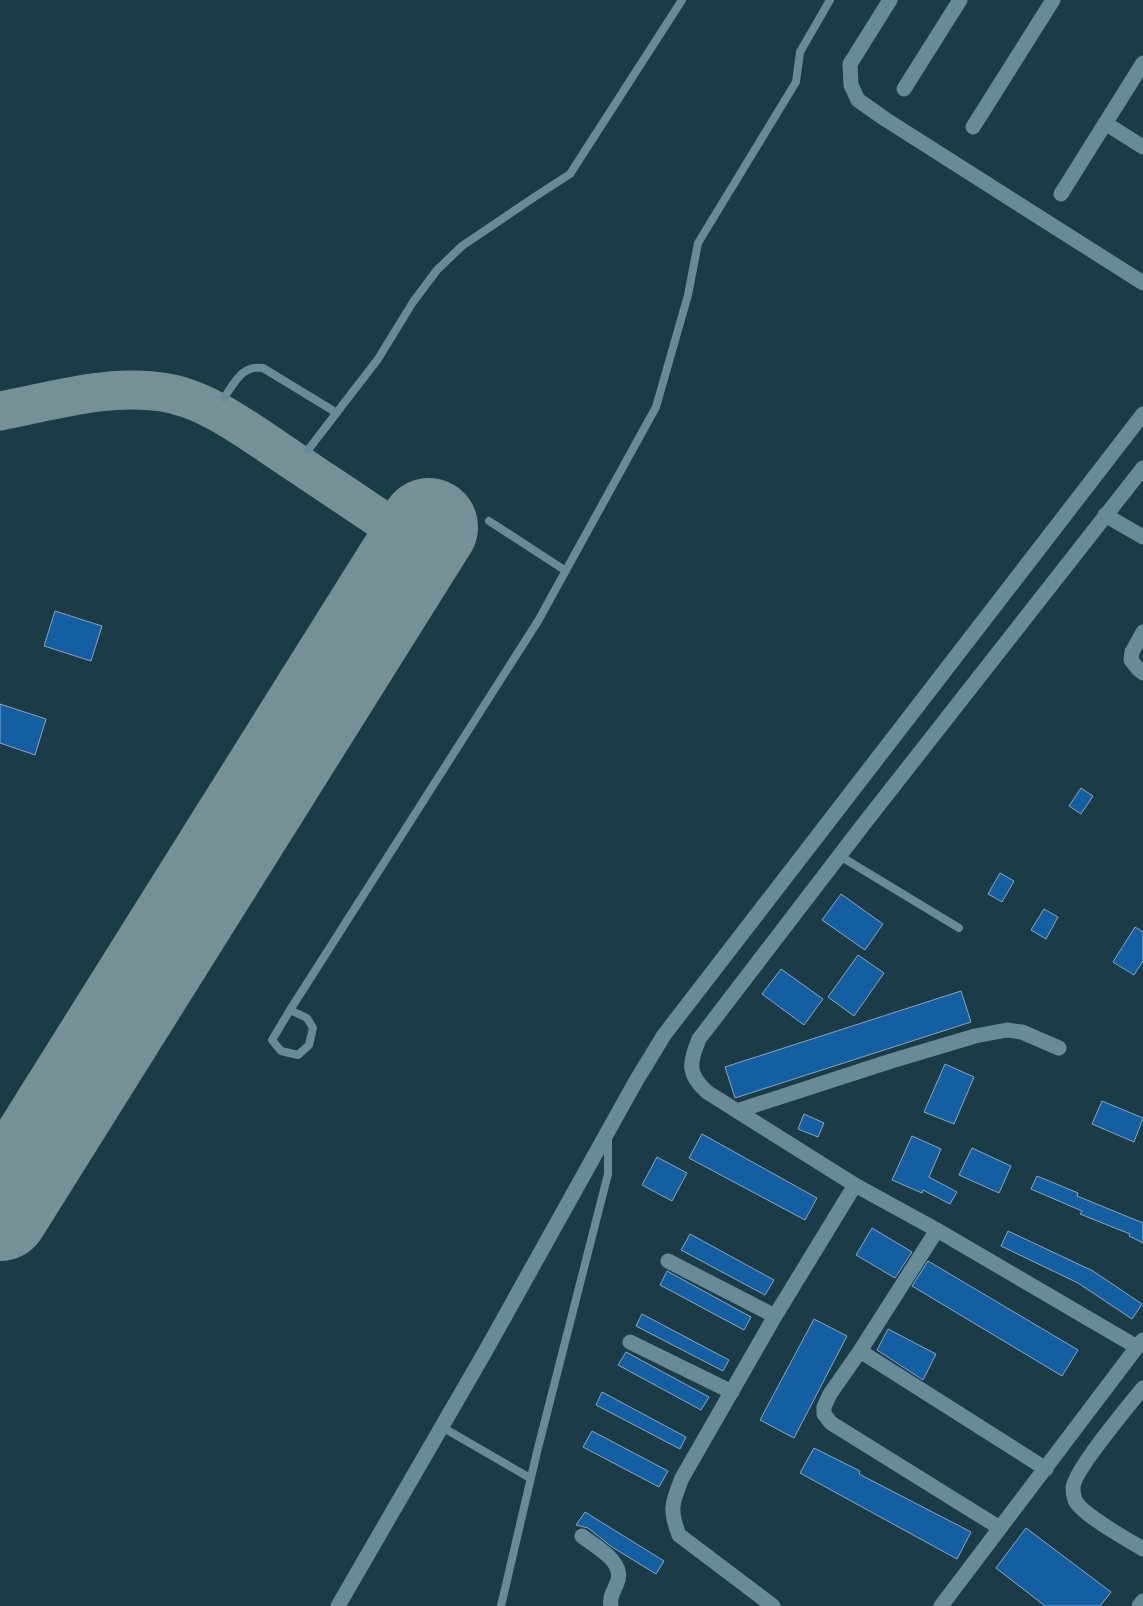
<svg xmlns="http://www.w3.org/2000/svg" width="1143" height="1606" viewBox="0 0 1143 1606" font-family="Poppins,sans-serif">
  <rect width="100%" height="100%" fill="#1b3c46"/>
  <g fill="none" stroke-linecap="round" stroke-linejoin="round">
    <path stroke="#769097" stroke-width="39" d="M0 411C53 401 107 384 162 392 207 398 251 433 289 458 332 487 375 515 418 545"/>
    <path stroke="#769097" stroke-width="98" d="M0 1212 429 527"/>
  </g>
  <path fill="#145fa1" stroke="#8ea4bc" d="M55 611 102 626 91 661 44 646Z
    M0 704 46 719 35 755 0 743Z
    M1081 788 1093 796 1081 814 1069 806Z
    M1000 873 1014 881 1002 902 988 894Z
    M841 894 883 924 865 950 822 920Z
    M1044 909 1058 917 1046 939 1031 930Z
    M1135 927 1143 932V961L1134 975 1113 962Z
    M858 955 884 973 854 1016 828 997Z
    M781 969 823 999 804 1025 762 994Z
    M961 991 971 1022 735 1098 725 1067Z
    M945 1064 974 1077 954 1124 924 1112Z
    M1102 1101 1143 1118 1134 1142 1092 1124Z
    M804 1114 824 1123 818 1137 798 1129Z
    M702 1134 817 1198 805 1220 689 1158Z
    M912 1136 941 1149 929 1177 957 1192 950 1204 923 1190 922 1193 892 1180Z
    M972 1148 1011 1166 999 1193 959 1175Z
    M657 1157 687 1173 672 1201 642 1185Z
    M1037 1176 1078 1193 1077 1196 1143 1223V1243L1129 1236 1130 1234 1080 1214 1082 1211 1031 1189Z
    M872 1228 912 1252 895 1278 856 1255Z
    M1008 1231 1093 1271 1142 1304 1132 1319 1078 1283 1001 1246Z
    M690 1234 774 1280 765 1295 681 1250Z
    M928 1261 1078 1350 1062 1376 912 1286Z
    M667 1271 751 1317 744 1330 660 1285Z
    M642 1314 729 1360 723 1371 636 1326Z
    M814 1319 847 1336 794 1438 760 1420Z
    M888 1329 936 1354 923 1380 877 1350Z
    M626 1352 709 1397 701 1410 618 1365Z
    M602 1392 686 1437 680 1449 596 1405Z
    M592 1431 668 1471 659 1487 583 1447Z
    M814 1448 860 1471 859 1474 971 1532 957 1559 800 1473Z
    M585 1512 664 1561 656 1574 612 1547 588 1528 576 1525Z
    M1026 1528 1111 1592 1100 1606H1045L996 1568Z"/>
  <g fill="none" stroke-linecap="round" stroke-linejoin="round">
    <path stroke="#698b97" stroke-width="8" d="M224 398C235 382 242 365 263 368L337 413
      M308 450 378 359 413 302 437 270 462 246 536 196 570 174 682 0
      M489 521 566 571
      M840 856 959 928
      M290 1010 307 1018 313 1028 309 1045 298 1055 281 1051 272 1040 290 1010 538 621 656 407 688 295 698 243 796 82 800 52 830 0
      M442 1427 530 1478
      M501 1606 537 1452 608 1174V1136"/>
    <path stroke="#698b97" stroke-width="15" d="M890 0 850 64 851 85 858 100 885 119 1143 283
      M904 89 960 0
      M1105 123 1143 147
      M973 127 1053 0
      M1061 194 1143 63
      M1143 468 863 825 699 1039C689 1063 687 1074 707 1092L855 1185 937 1230 1137 1347 1143 1340
      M1105 515 1143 537
      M1143 632 1132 652 1131 660 1138 669 1143 673
      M737 1111 888 1062 975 1036 1007 1030 1022 1032 1059 1048
      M937 1230 860 1351 830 1394 824 1407V1414L831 1423 1000 1528
      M668 1261 775 1316
      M630 1342 732 1392
      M860 1351 1046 1469
      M1143 1388C1130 1404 1073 1472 1073 1488 1073 1491 1074 1497 1075 1500 1081 1514 1128 1540 1143 1549
      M582 1536C596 1547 626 1562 617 1583 614 1591 609 1597 611 1606
      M338 1606 485 1352 636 1081 664 1035 1143 414
      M773 1606 679 1535C669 1509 672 1503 682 1478L775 1316 855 1185
      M941 1606 1137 1347
      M1139 1606 1143 1601"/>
  </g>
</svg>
